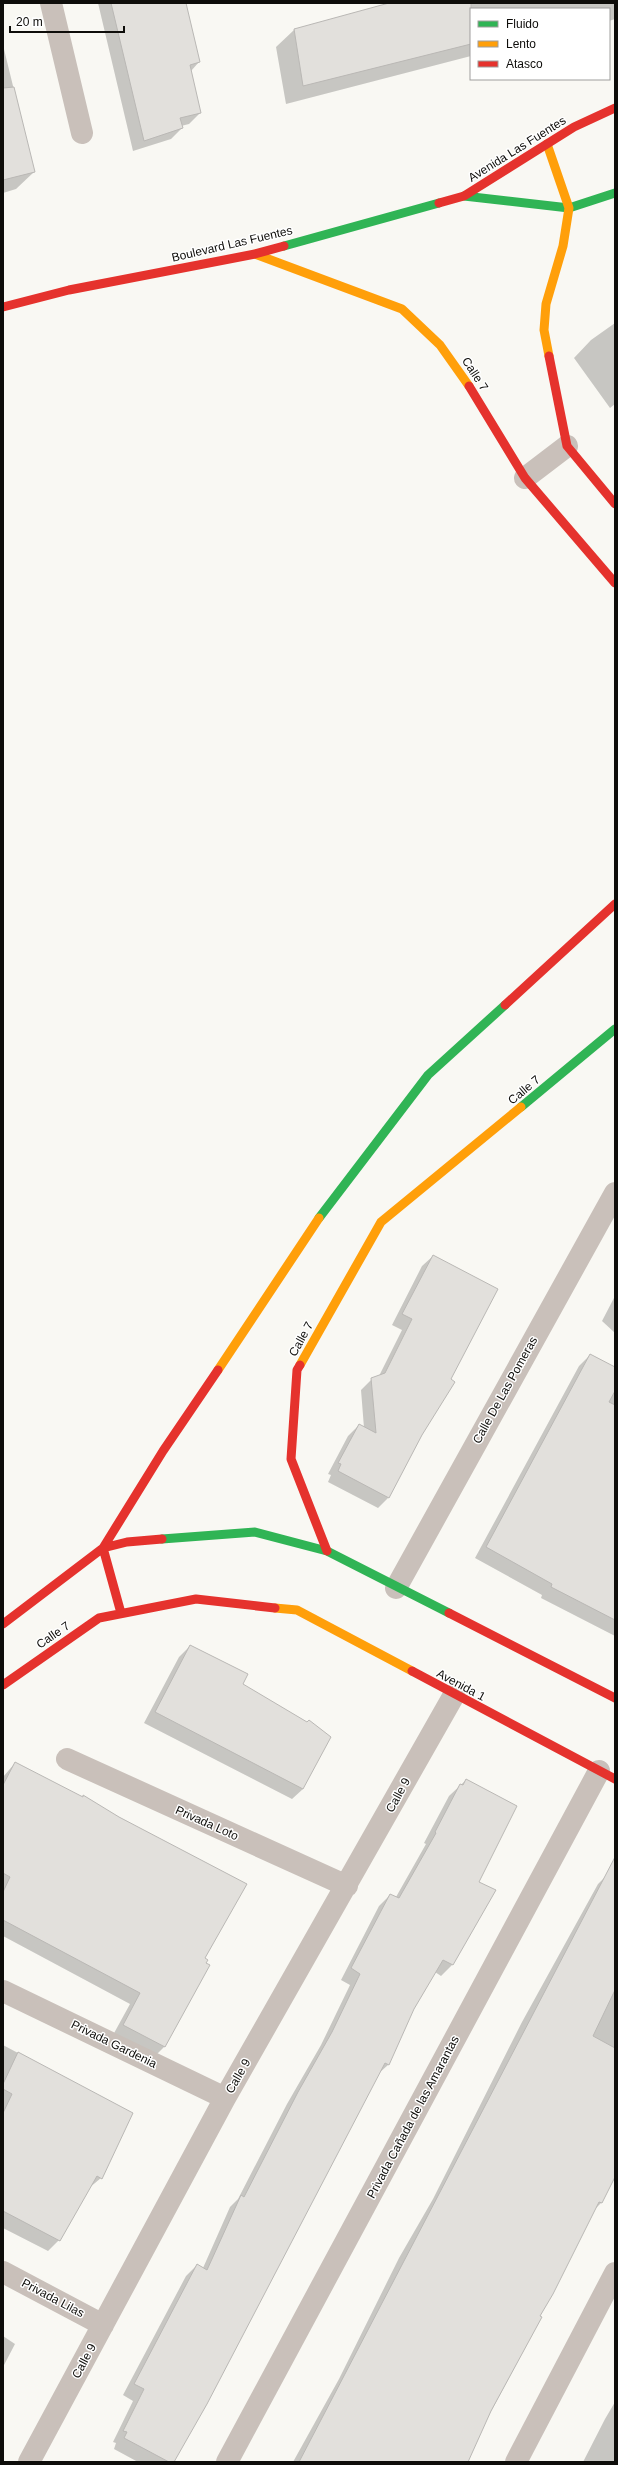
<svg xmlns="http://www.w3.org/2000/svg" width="618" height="2465" viewBox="0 0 618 2465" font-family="Arial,sans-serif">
  <rect width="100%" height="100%" fill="#f9f8f3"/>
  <path fill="#0003" d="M98 3H185L199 62 191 71 200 113 189 124 181 126 182 128 171 139 133 151Z
    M393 3H615V19L609 21V9H471V56L286 104 276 47 294 30Z
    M3 45 34 172 16 189 3 193Z
    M615 323V404L610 408 574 358 591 340Z
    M433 1256 422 1434 388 1498 378 1508 328 1482 331 1475 328 1474 348 1436 359 1425 364 1428 361 1390 372 1379 379 1376 402 1330 392 1325 422 1266Z
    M615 1296V1333L602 1321Z
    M590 1355 615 1368V1636L541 1598 542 1595 475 1558 579 1366Z
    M190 1646 242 1684 303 1789 292 1799 144 1723 179 1657Z
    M15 1763 209 1966 164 2047 154 2057 113 2035 130 2004 3 1936V1777Z
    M466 1780 478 1882 452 1965 441 1976 435 1972 413 2009 388 2065 378 2074 172 2462H138L114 2449 116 2443 113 2442 133 2401 123 2395 186 2276 197 2265 203 2268 230 2207 238 2199 287 2104 321 2045 350 1985 341 1980 379 1906 390 1895 396 1897 426 1844 424 1843 449 1796Z
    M609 1873 615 1876V2174L601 2203 594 2210 538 2317 541 2318 464 2462H293L339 2379 399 2258 433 2199 522 2022 598 1884Z
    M3 2045 132 2114 101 2178 89 2188 59 2240 48 2251 3 2228Z
    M3 2336 15 2344 3 2367Z
    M615 2402V2462H583L605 2419Z"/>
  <path fill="#e2e0dc" stroke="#bab8b5" d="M111 3H186L200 62 190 65 201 113 180 118 183 128 144 141Z
    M389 3H471V44L303 86 294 29Z
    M14 87 35 172 3 180V88Z
    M433 1255 498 1289 451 1379 455 1382 422 1435 389 1498 338 1471 341 1464 338 1463 359 1424 376 1433 371 1378 385 1373 412 1319 402 1314Z
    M590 1354 615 1367V1391L609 1402 615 1405V1620L551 1587 552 1584 486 1547Z
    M190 1645 248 1674 243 1684 307 1722 309 1720 331 1737 303 1789 155 1712Z
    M15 1762 83 1797V1795L119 1817 247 1884 205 1958 208 1960 206 1963 210 1965 165 2047 123 2025 140 1993 3 1920V1892L10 1877 3 1873V1785Z
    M466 1779 517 1806 479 1882 496 1890 453 1965 443 1960 414 2009 389 2065 385 2063 207 2404 174 2462H169L124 2438 127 2432 123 2431 144 2389 134 2384 197 2264 207 2270 241 2195 244 2197 298 2092 332 2032 360 1974 351 1968 390 1894 399 1898 436 1833 435 1832 460 1784 463 1785Z
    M615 1857V1990L593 2036 615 2048V2177L602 2203 599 2202 553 2294 540 2316 542 2317 491 2411 468 2462H299Z
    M18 2052 133 2113 102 2179 97 2176 60 2241 3 2211V2113L12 2094 3 2089V2084Z"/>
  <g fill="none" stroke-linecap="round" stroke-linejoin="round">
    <path stroke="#c9c0ba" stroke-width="22" d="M51 3 82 133
      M525 478 567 446
      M396 1588 615 1193
      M67 1759 347 1886
      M3 1991 225 2098
      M3 2272 103 2325
      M29 2462 225 2098 454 1695
      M227 2462 599 1771
      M516 2462 615 2273"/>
    <path stroke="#30b455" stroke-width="9" d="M464 196 569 208 615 193
      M284 246 439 203
      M521 1107 615 1029
      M319 1218 428 1075 505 1005
      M162 1539 255 1532 327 1551 449 1613"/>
    <path stroke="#ff9f0a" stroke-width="9" d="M547 144 569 208 563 246 546 304 544 330 549 356
      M255 254 402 309 440 345 469 386
      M300 1365 381 1222 521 1107
      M218 1370 319 1218
      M275 1608 297 1610 412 1671"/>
    <path stroke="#e5322d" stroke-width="9" d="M439 203 464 196 574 127 615 108
      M3 307 69 290 255 254 284 246
      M549 356 567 446 615 504
      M469 386 525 478 615 583
      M505 1005 615 904
      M300 1365 297 1370 291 1459 327 1551
      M121 1613 103 1548 163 1451 218 1370
      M449 1613 615 1698
      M3 1624 103 1548 127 1542 162 1539
      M412 1671 615 1779
      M3 1685 99 1618 196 1599 275 1608"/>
  </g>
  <g text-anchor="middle" stroke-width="3" stroke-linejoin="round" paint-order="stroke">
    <g font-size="12" fill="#0e0d0a" stroke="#fff">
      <text transform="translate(517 149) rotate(-32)" y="4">Avenida Las Fuentes</text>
      <text transform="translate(232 244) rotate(-13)" y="4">Boulevard Las Fuentes</text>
      <text transform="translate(475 374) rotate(57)" y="4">Calle 7</text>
      <text transform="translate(524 1090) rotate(-40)" y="4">Calle 7</text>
      <text transform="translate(301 1339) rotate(-61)" y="4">Calle 7</text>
      <text transform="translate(505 1390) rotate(-61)" y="4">Calle De Las Pomeras</text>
      <text transform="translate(53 1635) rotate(-35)" y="4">Calle 7</text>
      <text transform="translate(461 1685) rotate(28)" y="4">Avenida 1</text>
      <text transform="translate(398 1795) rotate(-61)" y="4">Calle 9</text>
      <text transform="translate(207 1823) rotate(24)" y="4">Privada Loto</text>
      <text transform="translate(114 2044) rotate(26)" y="4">Privada Gardenia</text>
      <text transform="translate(238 2076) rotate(-60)" y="4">Calle 9</text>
      <text transform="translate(413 2117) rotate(-62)" y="4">Privada Cañada de las Amarantas</text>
      <text transform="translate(53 2298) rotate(28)" y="4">Privada Lilas</text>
      <text transform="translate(84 2361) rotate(-62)" y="4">Calle 9</text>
    </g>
  </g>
  <rect width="618" height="2465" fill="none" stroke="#0e0d0a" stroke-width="8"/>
  <rect x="470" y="8" width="140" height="72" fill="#ffffff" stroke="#9f9e9d"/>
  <rect x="478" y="21" width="20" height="6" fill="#30b455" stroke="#9f9e9d"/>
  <text x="506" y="28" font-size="12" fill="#0e0d0a">Fluido</text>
  <rect x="478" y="41" width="20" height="6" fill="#ff9f0a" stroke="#9f9e9d"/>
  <text x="506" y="48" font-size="12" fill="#0e0d0a">Lento</text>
  <rect x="478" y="61" width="20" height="6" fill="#e5322d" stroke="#9f9e9d"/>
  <text x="506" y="68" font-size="12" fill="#0e0d0a">Atasco</text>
  <path d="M10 26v6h114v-6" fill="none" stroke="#0e0d0a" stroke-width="2"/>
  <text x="16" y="26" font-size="12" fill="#0e0d0a" stroke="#ffffff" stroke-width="3" paint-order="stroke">20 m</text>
</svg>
